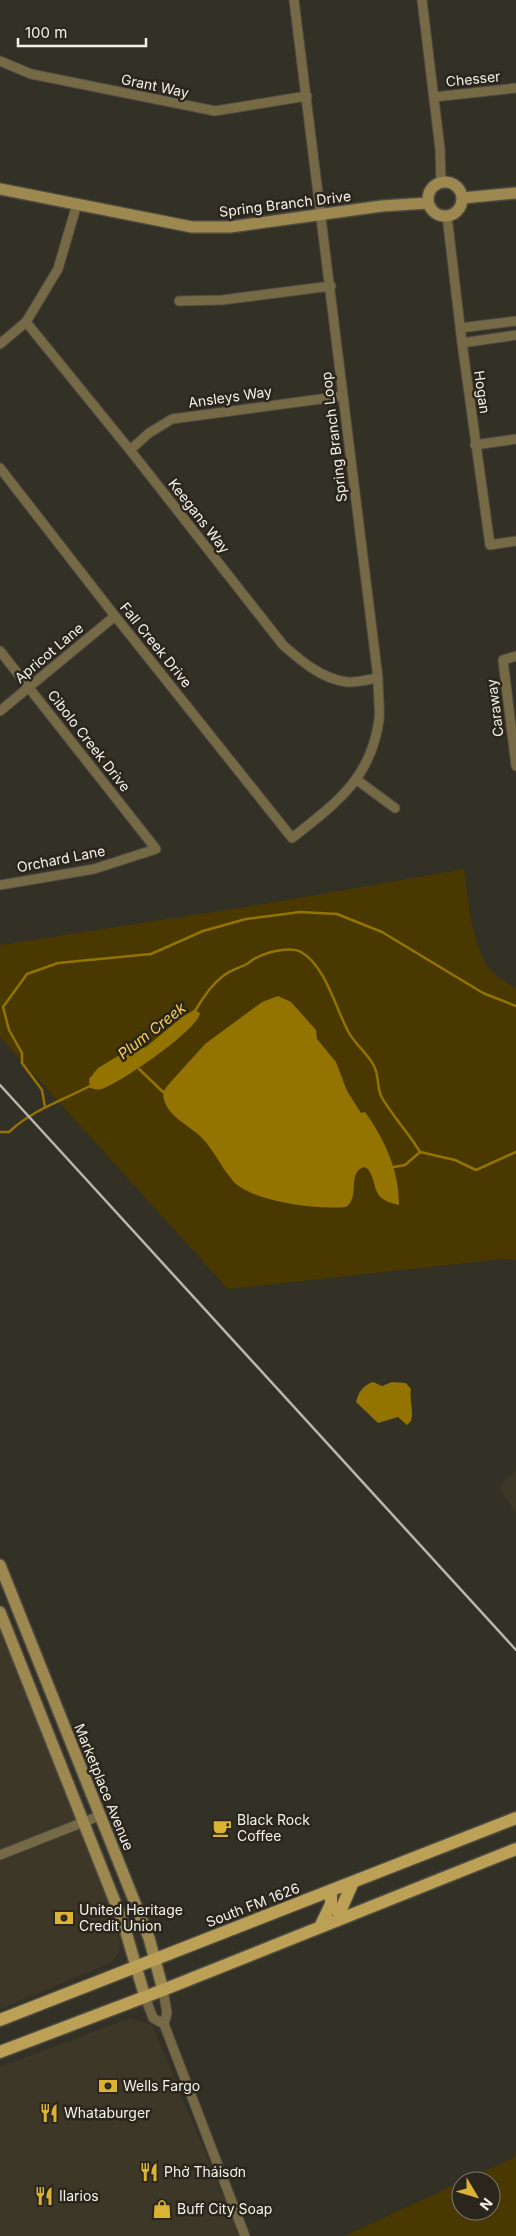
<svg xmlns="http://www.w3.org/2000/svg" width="516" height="2236" viewBox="0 0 516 2236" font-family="Inter,sans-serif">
  <rect width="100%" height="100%" fill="#333026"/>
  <path fill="#3d3727" d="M516 1470V1514L499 1487Z
    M0 1630 107 1899 120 1942 119 1953 112 1962 0 2009Z
    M130 2018 152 2025 240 2236H0V2067Z"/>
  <path fill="#493800" d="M464 869C469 901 470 938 488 967 494 976 507 982 516 988V1260L503 1259 228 1289 0 1037V945L270 903Z
    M516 2152V2236H344L461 2182V2211H491V2181H463L513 2158Z"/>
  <path fill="#937400" d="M278 996 291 1002 316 1030 317 1039 336 1062 347 1091 361 1113 365 1112C385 1140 399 1170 399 1205 394 1204 387 1202 383 1199 372 1192 376 1174 365 1167 346 1171 361 1197 346 1207 318 1210 252 1202 233 1181 221 1167 214 1150 201 1137 188 1124 163 1115 163 1092L168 1085 205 1044 262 1002Z
    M194 1010 200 1013C198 1030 120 1083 102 1089 98 1090 94 1089 90 1088L89 1079 98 1068 118 1056 146 1047 182 1017Z
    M373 1382 382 1386 392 1382 406 1383 411 1389C409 1401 414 1410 411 1421L407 1425 398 1417 378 1423 356 1402C358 1393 363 1385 373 1382Z"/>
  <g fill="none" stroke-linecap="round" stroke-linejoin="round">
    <path stroke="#937400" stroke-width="2.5" d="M195 1011C202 999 211 985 223 976 230 970 239 968 247 964 250 962 253 959 256 958 267 952 290 946 301 952 326 966 336 1010 349 1033 356 1045 368 1054 374 1066 379 1075 377 1087 381 1096 392 1116 409 1133 420 1152L455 1160 476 1170 516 1152
      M139 1069 163 1092
      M45 1107 42 1090 22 1063V1053L9 1030 3 1007 27 974 58 963 151 954 203 931 246 919 300 912 337 914 382 932 483 993 516 1006
      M0 1132H9C32 1110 63 1100 92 1085
      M394 1167 405 1165 420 1152"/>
    <g stroke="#4e4b42" stroke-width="11">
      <path id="street" d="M422 0 440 149 441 183
        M0 61 31 74 215 111 307 96
        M434 97 516 88
        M447 216 462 343 490 545 516 541
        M179 301 222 300 331 286
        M26 322 130 450 283 645C301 661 322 679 347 682 356 683 369 679 378 678
        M460 328 516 321
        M462 343 516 335
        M0 344 26 322 58 269 77 204
        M475 445 516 439
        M130 450 149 433 172 419 343 396
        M0 468 115 616 292 838C335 804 371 779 379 720 380 707 378 691 378 678L294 0
        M0 651 156 849 94 869 0 885
        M516 656 503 660 516 766
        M0 711 115 616
        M357 780 395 808
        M0 1855 99 1816
        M163 1990 167 2013 164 2024 245 2236
        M145 1997 153 2018 164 2024"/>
    </g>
    <g stroke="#4e4b42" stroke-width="14">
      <path id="secondary" d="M428 199a17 17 0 1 1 34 0a17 17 0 1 1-34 0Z
        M0 189 192 227H230L382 206 428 203
        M462 198 516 193
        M0 1565 149 1938 163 1990
        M0 1612 123 1922 145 1997"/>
    </g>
    <g stroke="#4e4b42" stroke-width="15">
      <path id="primary" d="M340 1919 339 1914 353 1882
        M320 1927 331 1904V1891
        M0 2020 516 1818
        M0 2052 163 1990 516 1849"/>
    </g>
    <use href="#street" stroke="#766946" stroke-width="9"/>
    <use href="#secondary" stroke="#9d884f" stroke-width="11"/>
    <use href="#primary" stroke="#bba055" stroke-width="12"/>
    <path stroke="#b9b6af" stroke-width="2.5" d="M0 1085 516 1650"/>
  </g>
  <defs>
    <g id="cafe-bare" transform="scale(1.5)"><path d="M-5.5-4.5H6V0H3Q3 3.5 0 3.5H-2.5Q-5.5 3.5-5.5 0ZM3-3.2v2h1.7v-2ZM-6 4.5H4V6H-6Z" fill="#dbb233" stroke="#2a261c" stroke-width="2.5" paint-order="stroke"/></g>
    <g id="bank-bare" transform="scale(1.5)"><path d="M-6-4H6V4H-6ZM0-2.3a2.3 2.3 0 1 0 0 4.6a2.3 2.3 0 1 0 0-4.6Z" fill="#dbb233" stroke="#2a261c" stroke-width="2.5" paint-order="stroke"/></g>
    <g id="restaurant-bare" transform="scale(1.5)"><path d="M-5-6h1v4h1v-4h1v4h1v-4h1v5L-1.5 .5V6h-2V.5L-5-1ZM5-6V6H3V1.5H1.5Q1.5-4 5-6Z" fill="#dbb233" stroke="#2a261c" stroke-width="2.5" paint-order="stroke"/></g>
    <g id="shop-bare" transform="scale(1.5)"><path d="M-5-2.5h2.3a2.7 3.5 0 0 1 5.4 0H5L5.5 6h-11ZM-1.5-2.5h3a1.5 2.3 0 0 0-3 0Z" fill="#dbb233" stroke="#2a261c" stroke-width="2.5" paint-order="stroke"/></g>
  </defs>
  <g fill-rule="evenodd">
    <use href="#cafe-bare" x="222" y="1828"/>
    <use href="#bank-bare" x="64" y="1918"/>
    <use href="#bank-bare" x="108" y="2086"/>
    <use href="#restaurant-bare" x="49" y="2113"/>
    <use href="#restaurant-bare" x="149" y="2172"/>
    <use href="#restaurant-bare" x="44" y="2196"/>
    <use href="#shop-bare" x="162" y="2209"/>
  </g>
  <g text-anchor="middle" stroke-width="5" stroke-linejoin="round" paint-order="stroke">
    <g font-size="14" fill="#f5f2ec" stroke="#2a261c">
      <text transform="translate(473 79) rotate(-6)" y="5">Chesser</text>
      <text transform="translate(155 86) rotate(12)" y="5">Grant Way</text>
      <text transform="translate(285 204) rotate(-7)" y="5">Spring Branch Drive</text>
      <text transform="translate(482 392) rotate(82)" y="5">Hogan</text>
      <text transform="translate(230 397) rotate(-8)" y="5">Ansleys Way</text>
      <text transform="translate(334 437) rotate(-97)" y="5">Spring Branch Loop</text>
      <text transform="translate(199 516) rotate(52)" y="5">Keegans Way</text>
      <text transform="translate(156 645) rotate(51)" y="5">Fall Creek Drive</text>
      <text transform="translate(49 653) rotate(-40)" y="5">Apricot Lane</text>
      <text transform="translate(495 708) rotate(-97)" y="5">Caraway</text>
      <text transform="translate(89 741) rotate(52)" y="5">Cibolo Creek Drive</text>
      <text transform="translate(61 859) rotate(-11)" y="5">Orchard Lane</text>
      <text transform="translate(104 1787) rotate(68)" y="5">Marketplace Avenue</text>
      <text transform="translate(253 1905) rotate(-21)" y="5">South FM 1626</text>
    </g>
    <g font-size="14" fill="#f5f2ec" stroke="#2a261c" text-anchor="start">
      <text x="237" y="1825">Black Rock<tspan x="237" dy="16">Coffee</tspan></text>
      <text x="79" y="1915">United Heritage<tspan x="79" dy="16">Credit Union</tspan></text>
      <text x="123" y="2091">Wells Fargo</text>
      <text x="64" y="2118">Whataburger</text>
      <text x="164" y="2177">Phở Tháisơn</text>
      <text x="59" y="2201">Ilarios</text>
      <text x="177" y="2214">Buff City Soap</text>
    </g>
    <g font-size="15" font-style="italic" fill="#fdd255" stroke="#2a261c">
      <text transform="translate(152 1031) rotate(-38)" y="5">Plum Creek</text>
    </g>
  </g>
  <g transform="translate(476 2196) rotate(128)"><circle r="24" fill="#2a261c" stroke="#7b786f"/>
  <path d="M0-4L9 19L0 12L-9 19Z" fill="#dbb233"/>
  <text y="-8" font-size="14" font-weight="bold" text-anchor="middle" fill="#f5f2ec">N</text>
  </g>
  <path d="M18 38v8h128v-8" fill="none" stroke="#f5f2ec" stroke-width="2.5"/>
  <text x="25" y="38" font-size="15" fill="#f5f2ec" stroke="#2a261c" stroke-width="4" paint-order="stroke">100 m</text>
</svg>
